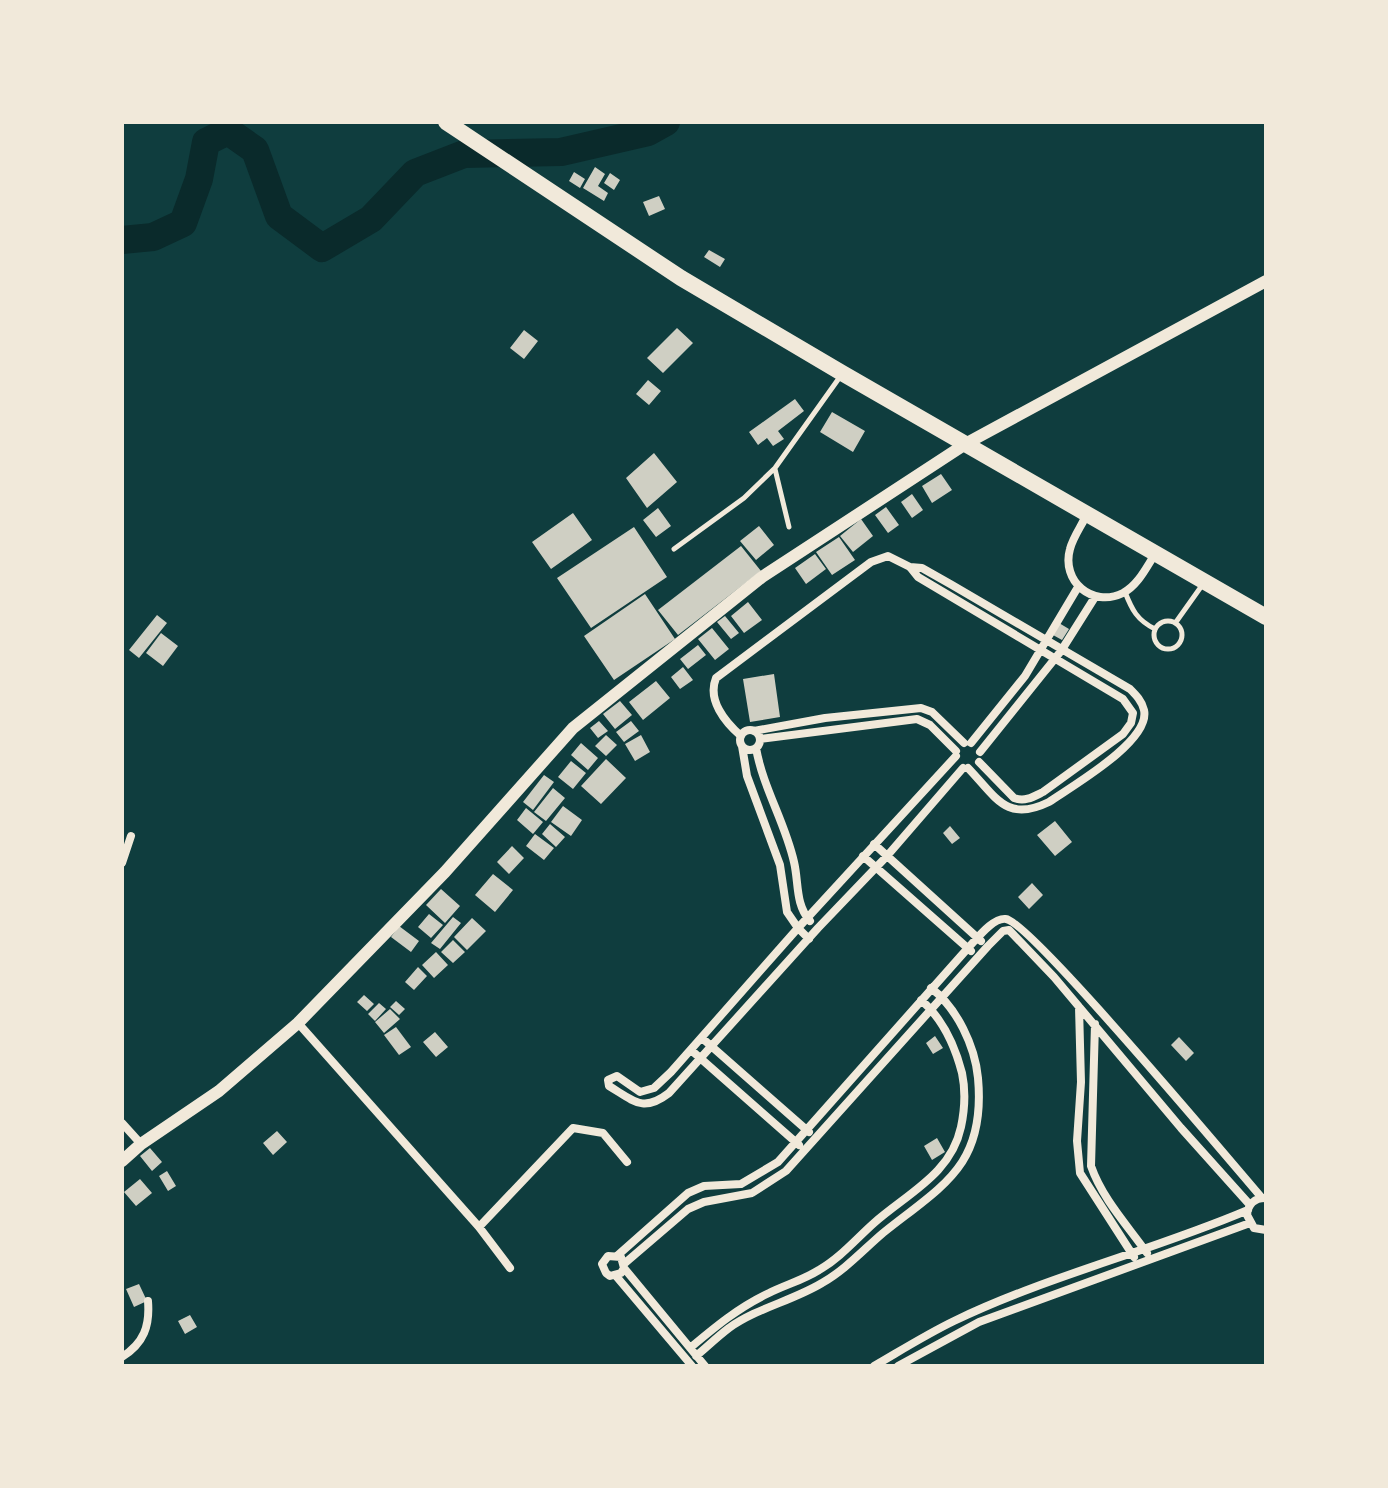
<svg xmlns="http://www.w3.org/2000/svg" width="1388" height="1488" viewBox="0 0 1388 1488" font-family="Cabin,sans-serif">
  <rect width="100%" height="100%" fill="#0f3d3e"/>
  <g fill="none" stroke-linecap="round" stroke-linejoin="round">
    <path stroke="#0a2a2b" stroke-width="28" d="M122 240 153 237 183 223 199 179 206 142 228 131 255 150 279 216 322 248 371 219 415 173 464 154 561 152 648 132 666 122"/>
  </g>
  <path fill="#cfcfc3" d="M595 167 605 174 598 186 608 193 604 201 583 188Z
    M574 172 585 179 580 188 569 181Z
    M610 173 620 180 614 190 604 183Z
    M659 196 665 209 649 216 643 202Z
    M709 250 725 259 720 267 704 257Z
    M677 328 693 343 663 373 647 358Z
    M524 330 538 341 524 359 510 348Z
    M648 380 661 391 649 405 636 394Z
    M795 399 804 411 778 431 784 439 773 446 767 438 758 445 749 432Z
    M832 412 865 431 853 452 820 432Z
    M654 453 677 482 647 508 626 478Z
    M941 474 952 490 932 503 922 486Z
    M912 494 923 510 912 518 901 502Z
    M886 507 899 525 888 533 875 515Z
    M658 508 671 526 656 537 643 520Z
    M573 513 592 540 551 569 532 542Z
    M861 519 873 536 853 552 840 536Z
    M759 526 774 545 756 560 740 541Z
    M634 527 667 577 591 628 557 578Z
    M839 537 855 560 832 575 816 552Z
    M741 546 761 571 678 635 658 610Z
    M815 554 826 569 806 584 795 568Z
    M645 594 675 639 614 680 584 636Z
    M748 602 762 620 744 633 731 616Z
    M157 615 167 623 139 658 129 650Z
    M725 616 739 633 731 639 717 622Z
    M1059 623 1069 629 1062 640 1053 635Z
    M712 628 729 649 715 660 698 639Z
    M161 633 178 646 163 666 146 653Z
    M698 645 706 655 688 669 680 659Z
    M683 667 693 680 680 689 671 677Z
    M774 674 780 717 750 722 743 679Z
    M656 681 670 698 643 720 629 702Z
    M620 701 632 715 615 729 603 714Z
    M599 721 608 731 598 738 590 728Z
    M631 721 639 731 624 742 616 732Z
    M606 735 617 745 606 756 595 746Z
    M641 735 650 752 635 761 625 744Z
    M581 743 598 758 588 770 571 755Z
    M606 759 626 778 601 804 581 786Z
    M571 761 586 773 573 789 558 777Z
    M544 775 554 782 533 810 523 802Z
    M553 788 565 798 546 821 534 812Z
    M563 806 582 820 571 836 551 822Z
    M526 808 543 822 533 834 517 820Z
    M1055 821 1072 842 1055 856 1037 835Z
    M550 824 565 837 556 847 542 834Z
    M950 826 960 838 952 844 943 833Z
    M535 834 554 848 544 860 526 846Z
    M512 846 524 858 509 874 497 862Z
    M493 874 513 890 495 912 475 895Z
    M1032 883 1043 895 1029 909 1018 897Z
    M441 889 460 906 445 923 426 905Z
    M429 914 443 925 431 938 418 927Z
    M453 917 461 923 440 949 431 943Z
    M472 918 486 931 467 950 454 937Z
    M399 926 419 941 411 952 391 937Z
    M453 940 465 952 453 963 441 952Z
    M436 952 448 965 434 978 422 965Z
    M418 967 427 976 414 990 405 982Z
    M364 995 374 1004 367 1011 357 1002Z
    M396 1001 405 1009 399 1015 390 1007Z
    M379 1003 386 1009 375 1021 368 1014Z
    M390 1009 400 1019 384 1033 375 1022Z
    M396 1027 411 1047 399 1055 384 1035Z
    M435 1032 448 1047 436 1057 423 1042Z
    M935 1036 943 1048 933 1054 926 1043Z
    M1179 1037 1194 1053 1186 1061 1171 1045Z
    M277 1131 287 1142 273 1155 263 1143Z
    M937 1138 945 1152 932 1160 924 1146Z
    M150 1148 162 1162 152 1171 140 1156Z
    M167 1171 176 1186 168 1191 159 1176Z
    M140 1179 152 1193 136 1206 124 1192Z
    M139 1284 147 1301 134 1307 126 1289Z
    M190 1315 197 1327 185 1334 178 1321Z"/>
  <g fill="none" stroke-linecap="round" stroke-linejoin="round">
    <path stroke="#f1e9da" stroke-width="5" d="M775 469 789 527
      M674 549 744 498 775 468 842 374
      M1125 592C1132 610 1137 620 1155 629
      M1154 635a14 14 0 1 1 28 0a14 14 0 1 1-28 0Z
      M1176 622 1203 584"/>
    <path stroke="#f1e9da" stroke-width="8" d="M1087 514C1082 525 1073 537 1070 549 1061 581 1092 608 1123 593 1138 585 1146 568 1155 554
      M910 567 922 568 952 585 1130 689C1136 695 1142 701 1144 710 1151 741 1072 786 1049 802 1006 823 996 797 968 768
      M740 740a10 10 0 1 1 20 0a10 10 0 1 1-20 0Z
      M754 731 825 718 921 708 932 712 964 743
      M741 736C725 722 707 700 716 678L871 562 888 556 910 567 918 577 1123 699 1133 713 1131 723 1123 734 1043 792C1033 797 1025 802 1014 798L979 762
      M760 739 917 719 930 725 956 751
      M971 743 1025 676 1078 587
      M742 746 747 776 780 865 787 912 798 928 809 939
      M756 748C763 788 785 822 794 862 799 883 795 904 810 921
      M980 752 1061 651 1095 597
      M956 756 798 928 671 1072 654 1088 640 1092 617 1076 608 1080 609 1086C634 1101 643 1113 669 1093L818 928 887 856 963 768
      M874 844 981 941
      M863 856 971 951
      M122 863 131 836
      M1079 1007 1081 1082 1077 1141 1080 1173 1134 1257
      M298 1023 479 1227 510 1268
      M1095 1024 1091 1166C1102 1198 1127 1225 1147 1253
      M702 1038 809 1132
      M691 1050 799 1145
      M122 1123 141 1144
      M1265 1198C1255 1198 1248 1204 1247 1215L1254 1228 1266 1230
      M479 1227 573 1128 603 1133 627 1162
      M618 1255 688 1193 704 1186 741 1184 778 1162 968 948C976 940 993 917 1006 919 1030 922 1231 1162 1262 1198
      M625 1263 688 1209 704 1202 752 1193 786 1171 988 946 1003 931 1009 930 1054 977 1181 1128 1250 1205
      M624 1268 621 1273 610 1276 606 1273 602 1264 608 1256 621 1257 624 1268 705 1366
      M616 1276 692 1366
      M690 1348C715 1327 739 1307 769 1293 785 1285 803 1280 819 1270 840 1258 856 1239 874 1223 908 1193 951 1174 961 1127 965 1108 966 1092 962 1073 955 1046 943 1019 921 1000
      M696 1356C707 1347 717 1337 729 1328 757 1308 792 1301 822 1283 845 1270 863 1250 883 1233 943 1185 986 1166 978 1078 975 1046 957 1008 931 988
      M122 1357C144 1343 150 1326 148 1301
      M874 1366C900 1351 927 1334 954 1321 1047 1276 1152 1251 1248 1210
      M898 1366 979 1322 1250 1223"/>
    <path stroke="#f1e9da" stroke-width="12" d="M122 1161 141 1144 219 1091 298 1023 445 872 573 728 762 577 967 443 1266 281"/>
    <path stroke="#f1e9da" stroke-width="16" d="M446 122 681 278 842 373 1266 617"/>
  </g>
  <rect width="1388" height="1488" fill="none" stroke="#f1e9da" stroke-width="248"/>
</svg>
